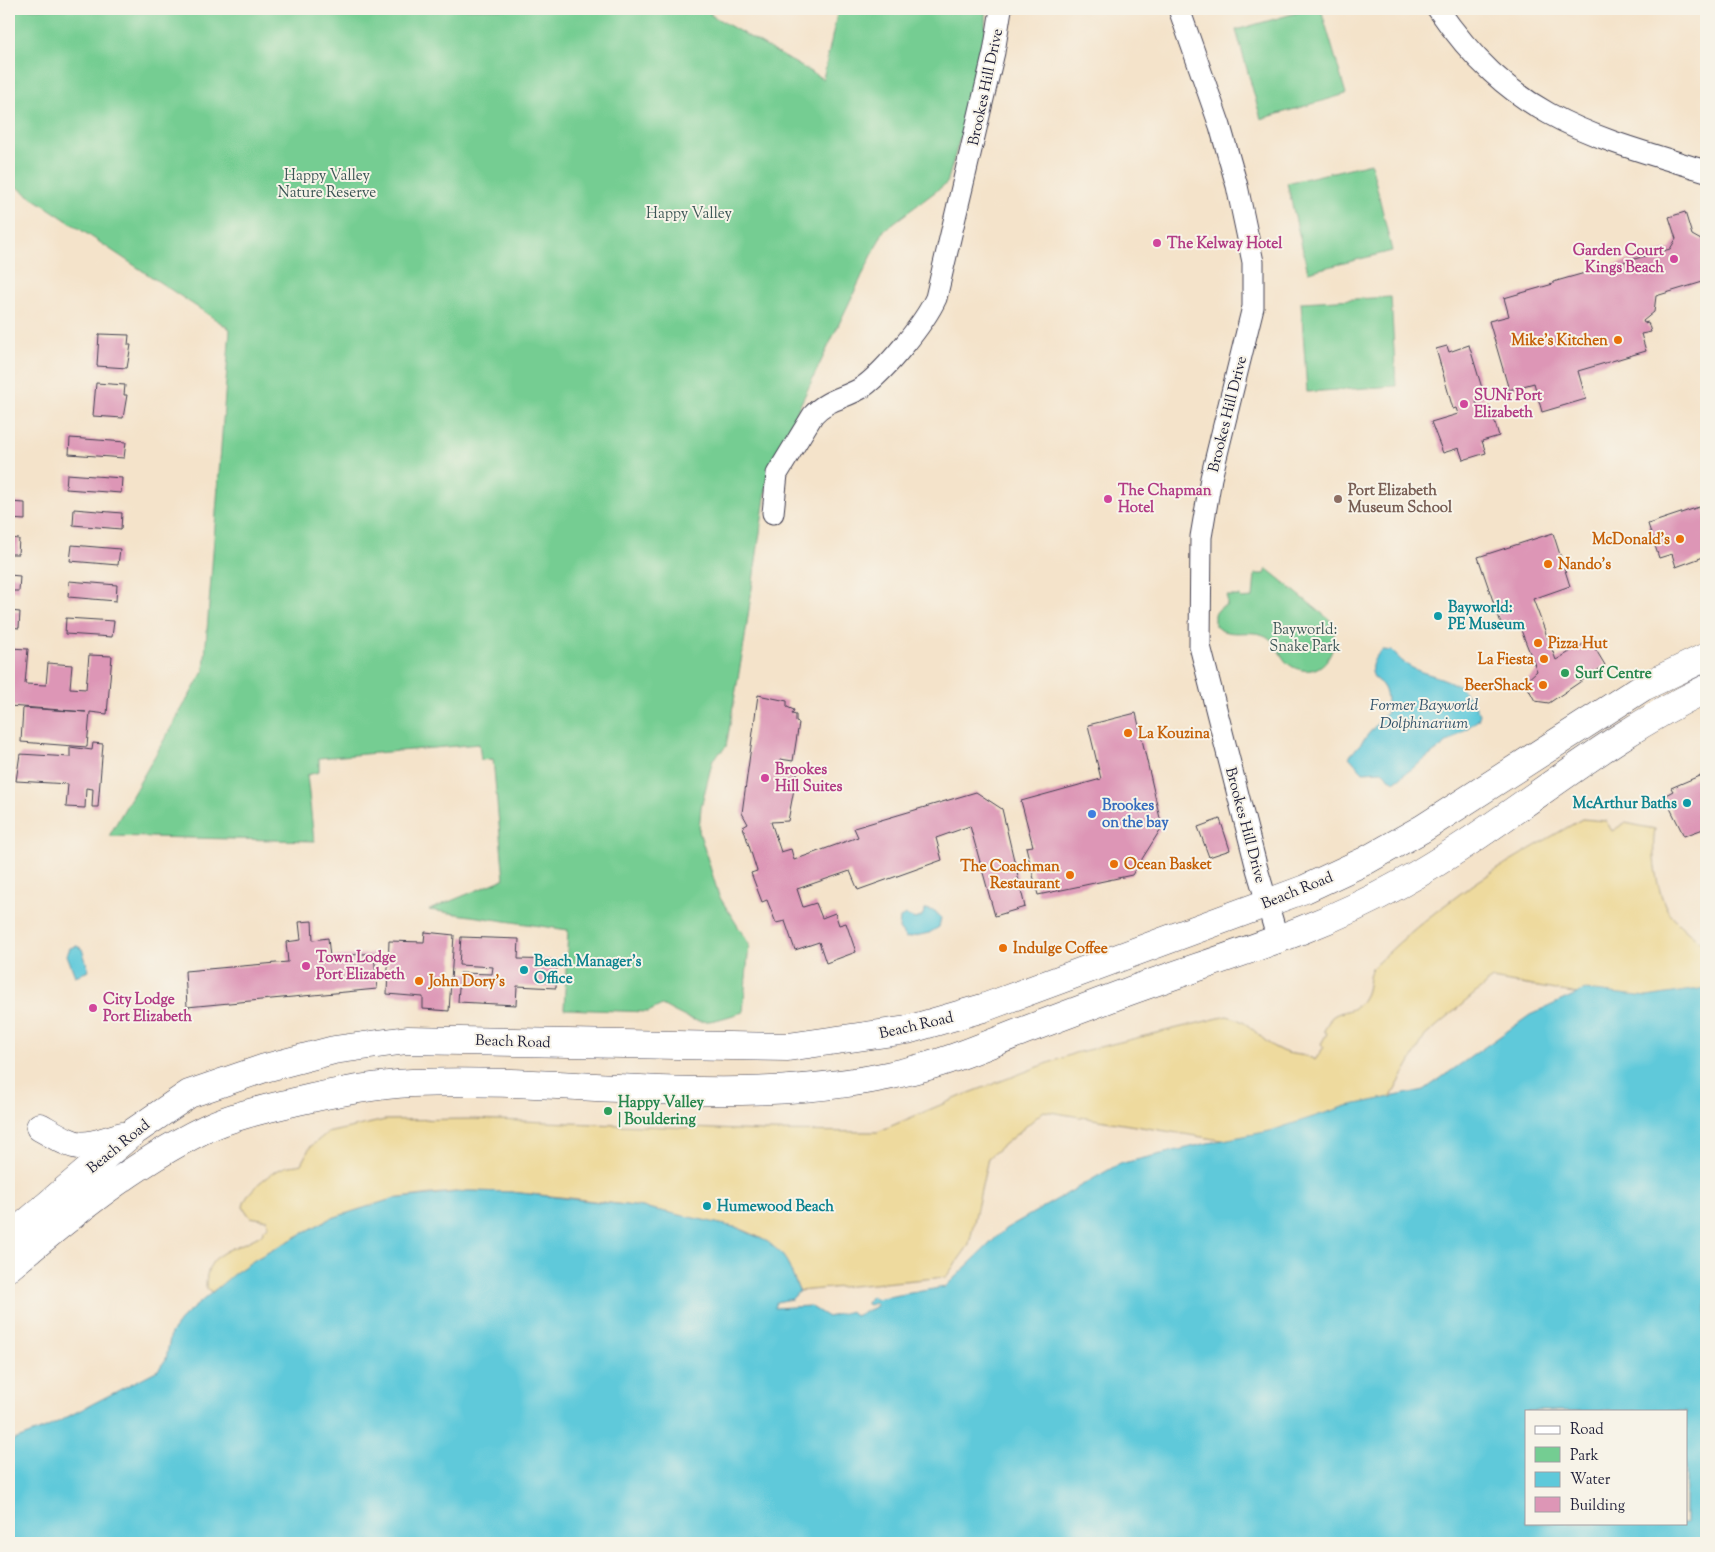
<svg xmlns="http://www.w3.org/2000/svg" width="1715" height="1552" viewBox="0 0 1715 1552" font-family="'Sorts Mill Goudy',serif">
  <rect width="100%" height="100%" fill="#f7f3e8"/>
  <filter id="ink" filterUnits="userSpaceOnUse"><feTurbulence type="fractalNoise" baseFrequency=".02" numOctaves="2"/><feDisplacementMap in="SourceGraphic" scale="10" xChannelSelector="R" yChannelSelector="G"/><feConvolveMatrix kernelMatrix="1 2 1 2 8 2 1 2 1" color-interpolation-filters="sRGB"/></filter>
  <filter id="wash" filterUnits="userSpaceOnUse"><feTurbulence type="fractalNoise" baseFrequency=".0096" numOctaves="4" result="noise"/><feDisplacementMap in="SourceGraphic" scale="20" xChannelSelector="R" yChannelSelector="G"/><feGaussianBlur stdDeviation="1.12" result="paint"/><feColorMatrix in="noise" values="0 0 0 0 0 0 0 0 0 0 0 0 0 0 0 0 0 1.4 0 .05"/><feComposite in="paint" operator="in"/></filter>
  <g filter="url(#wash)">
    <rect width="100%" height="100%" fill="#f4e3ca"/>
    <path fill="#74cd92" stroke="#4b7866" d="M9 9H710L711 15 823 79 838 9H985L986 48 947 183 884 230 769 470 744 644 726 747 713 759 701 807 699 831 719 896 749 944 743 1012C701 1025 700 1026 662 1005L648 1012 564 1009 568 930 429 910 504 879 493 759 481 760 479 744 319 758V772L307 775 314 841 109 836 204 670 230 329 9 182Z
      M1310 9H1321L1346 94 1261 119 1236 30Z
      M1371 163 1392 251 1308 272 1287 183Z
      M1391 297 1396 386 1307 392 1301 302Z
      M1267 569 1330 620C1343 645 1324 682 1293 667 1279 660 1279 643 1266 636 1249 628 1229 639 1215 626V614L1220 608 1227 605V596H1240L1241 599 1253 598 1255 574H1265Z"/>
    <path fill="#eeda9e" stroke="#887e6c" d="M1582 819 1606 821 1612 831 1625 823 1655 829C1651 852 1656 888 1667 909 1675 923 1693 937 1706 946V1016L1492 979 1425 1036 1373 1129 1281 1150 1044 1111 988 1158 969 1245 946 1277 799 1291C786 1256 774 1241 738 1228L642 1207 570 1198 511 1192 468 1191 430 1194 392 1199 329 1219 256 1259 212 1292 206 1288C205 1250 233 1251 259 1236 264 1233 263 1228 269 1226L267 1220 250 1217 243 1207C246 1190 270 1173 285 1167 291 1165 296 1166 301 1164L310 1147 327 1133 385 1120 473 1119 763 1131 877 1132 964 1095 1075 1053 1227 1016C1253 1021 1258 1041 1282 1051 1293 1056 1304 1053 1315 1060L1324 1047 1321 1044 1327 1033 1324 1031C1326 1027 1329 1020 1332 1017 1343 1009 1353 1014 1363 999 1370 988 1367 978 1372 968 1395 946 1419 924 1445 905 1488 872 1535 846 1582 819Z"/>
    <path fill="#5fc9da" stroke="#40768a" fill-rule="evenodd" d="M1383 650 1393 651C1412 677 1434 671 1458 686 1468 693 1474 703 1480 714L1478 720 1394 782 1382 771 1363 772 1349 757 1387 712C1387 703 1388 693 1382 685 1380 682 1375 680 1374 677 1368 666 1375 656 1383 650Z
      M926 909 935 911 941 918 939 927 929 933 906 938 899 929 900 918 906 915 915 919 921 917Z
      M77 946 82 949 89 971 75 976 67 955 70 948Z
      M1706 988V1543H9V1442L46 1428 158 1370 166 1359 171 1333 184 1316 235 1273 256 1259 329 1219 392 1199 468 1191 511 1192 642 1207 703 1220 738 1228 768 1242 781 1253 787 1262 799 1291 792 1299 776 1302 774 1308 810 1306 828 1317 851 1311 855 1316 877 1306 875 1303 869 1305 866 1303 871 1296 876 1299 945 1287 1005 1229 1119 1164 1208 1143 1270 1131 1347 1106 1424 1090 1530 1015 1585 990 1647 997ZM1526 1411H1686V1523H1526Z"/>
    <g id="blocks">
      <path fill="#dd96b6" d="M1685 212 1692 235 1701 240 1706 238V281L1656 296 1654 312 1643 321 1644 323 1648 322 1651 332 1641 334 1646 351 1578 371 1586 399 1542 412 1534 383 1509 390 1489 321 1509 316 1504 298 1553 284V282L1670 249 1676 239 1669 217Z
        M99 334 129 335 128 345H131L127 368 97 366Z
        M1469 345 1485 398 1476 401 1479 410 1490 406 1499 436 1482 441 1486 453 1463 460 1459 448 1443 453 1431 422 1458 414 1456 408 1453 409 1436 349 1447 346 1449 352Z
        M96 383 125 385 124 395H127L123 418 93 416Z
        M70 438 126 442 124 458 69 454Z
        M67 474 122 478 121 493 66 489Z
        M9 502 25 503V520L9 519Z
        M1702 506 1706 513V556L1676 567 1672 554 1659 558 1648 524Z
        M74 509 122 513 121 529 73 525Z
        M1553 533 1570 586 1533 599 1556 660 1590 640 1605 665 1549 703 1535 701 1525 682 1537 671 1519 625 1503 630 1478 557Z
        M9 538 19 539 18 554H9Z
        M72 545 120 549 118 565 70 561Z
        M9 575 20 576 19 591H9Z
        M69 581 117 585 116 601 68 597Z
        M9 611 20 612 19 628 9 627Z
        M66 618 114 621 112 637 65 634Z
        M9 648 28 649 25 684 46 685 48 663 72 665 70 688 86 689 89 655 112 656 107 714 90 712 87 747 21 742 23 708 86 712 9 706Z
        M758 695 787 701V707L794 710 792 714 796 715V722L799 723 793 761 780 759 779 771 797 773 788 821 771 822 781 852 791 849 794 860 858 837 854 828 976 792 1002 809 1025 907 995 916 970 826 936 838 942 860 858 890 850 871 797 889 803 907 816 903 822 918 835 913 839 925 846 923 856 952 826 963 819 942 795 950 785 921 776 923 767 900 762 902 751 873 757 871 743 827 748 824 742 813Z
        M1136 713 1162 827 1132 875 1038 895 1026 847 1033 846 1021 801 1101 779 1088 725Z
        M93 743 103 744 98 807H92L93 789 86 788 85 808 66 807 68 784 16 781 20 754 70 757V747L92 750Z
        M1706 773V828L1684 836 1664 796 1673 791 1671 788Z
        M1220 819 1230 850 1209 857 1198 827Z
        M312 921 313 940 328 938 330 957 374 953 377 989 187 1007 185 971 288 962 286 942 301 940 299 922Z
        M425 932 454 935 449 1011 423 1009V997L387 994 389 941 424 942Z
        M461 937 519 939 518 959 557 960 556 988 517 986 516 1005 458 1002 460 973 492 974 493 967 459 965Z"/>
    </g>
  </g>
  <g filter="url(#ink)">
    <use href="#blocks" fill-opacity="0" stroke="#423f50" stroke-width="1"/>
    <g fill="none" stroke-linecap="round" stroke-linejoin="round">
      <g stroke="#423f50" stroke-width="23">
        <path id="minor" d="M1179 9 1220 126 1237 186 1253 262V307L1211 478 1201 537 1200 646 1257 869 1278 940
          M1438 9C1512 117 1587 135 1706 171
          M773 513 777 474 813 415C827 399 846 398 863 387 886 370 924 324 936 298L994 52 1001 9"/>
      </g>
      <g stroke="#423f50" stroke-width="29">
        <path id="major" d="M40 1127C81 1150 77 1150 122 1136
          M9 1238 132 1133 189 1094 265 1068 334 1050 407 1040 788 1047 907 1030 983 1008 1305 889 1365 861 1422 829 1643 687 1706 657
          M9 1267C70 1216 133 1164 205 1129 232 1116 265 1109 294 1102 332 1093 373 1085 412 1083 587 1076 756 1115 928 1066 961 1057 991 1043 1023 1031 1058 1018 1093 1005 1127 992 1220 958 1316 932 1402 883 1506 825 1599 740 1706 689"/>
      </g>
      <use href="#minor" stroke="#fff" stroke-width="21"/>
      <use href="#major" stroke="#fff" stroke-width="28"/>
    </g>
  </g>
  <g fill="#d1479c" stroke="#f7f3e8" stroke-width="2">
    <circle cx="1157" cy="243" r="5"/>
    <circle cx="1674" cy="259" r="5"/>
    <circle cx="1464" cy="404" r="5"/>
    <circle cx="1108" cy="499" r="5"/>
    <circle cx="765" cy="778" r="5"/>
    <circle cx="306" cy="966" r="5"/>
    <circle cx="93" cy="1008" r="5"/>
  </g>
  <g fill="#e8710a" stroke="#f7f3e8" stroke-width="2">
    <circle cx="1618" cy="340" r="5"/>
    <circle cx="1680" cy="539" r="5"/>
    <circle cx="1548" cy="564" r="5"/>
    <circle cx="1538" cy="643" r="5"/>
    <circle cx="1544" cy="659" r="5"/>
    <circle cx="1543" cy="685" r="5"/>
    <circle cx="1128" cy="733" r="5"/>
    <circle cx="1114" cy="864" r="5"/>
    <circle cx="1070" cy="875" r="5"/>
    <circle cx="1003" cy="948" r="5"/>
    <circle cx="419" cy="981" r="5"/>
  </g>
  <circle fill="#8d6e63" stroke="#f7f3e8" stroke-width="2" cx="1338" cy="499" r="5"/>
  <g fill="#0f9aa8" stroke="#f7f3e8" stroke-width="2">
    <circle cx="1438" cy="616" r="5"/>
    <circle cx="1687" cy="803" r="5"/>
    <circle cx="524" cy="970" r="5"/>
    <circle cx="707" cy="1206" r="5"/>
  </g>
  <g fill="#2e9e5b" stroke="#f7f3e8" stroke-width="2">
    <circle cx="1565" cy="673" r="5"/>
    <circle cx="608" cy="1111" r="5"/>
  </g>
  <circle fill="#3f7fe0" stroke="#f7f3e8" stroke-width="2" cx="1092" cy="814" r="5"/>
  <g text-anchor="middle" stroke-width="4" stroke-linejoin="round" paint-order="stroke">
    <g font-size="15" fill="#22223b" stroke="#f7f3e8">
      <text transform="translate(985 87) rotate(-78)" y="5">Brookes Hill Drive</text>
      <text transform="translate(1227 414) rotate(-76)" y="5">Brookes Hill Drive</text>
      <text transform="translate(1246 825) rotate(75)" y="5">Brookes Hill Drive</text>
      <text transform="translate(1297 890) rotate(-22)" y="5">Beach Road</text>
      <text transform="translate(916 1025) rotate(-13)" y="5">Beach Road</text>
      <text transform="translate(513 1041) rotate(2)" y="5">Beach Road</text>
      <text transform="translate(118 1146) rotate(-39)" y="5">Beach Road</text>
    </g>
    <g font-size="15" fill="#3b5555" stroke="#f7f3e8">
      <text x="327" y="180">Happy Valley<tspan x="327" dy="17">Nature Reserve</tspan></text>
      <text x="689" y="218">Happy Valley</text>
      <text x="1305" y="634">Bayworld:<tspan x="1305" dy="17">Snake Park</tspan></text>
    </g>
    <g font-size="15" font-weight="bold" fill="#b23c85" stroke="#f7f3e8" text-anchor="start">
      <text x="1167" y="248">The Kelway Hotel</text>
      <text x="1664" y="255" text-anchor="end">Garden Court<tspan x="1664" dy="17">Kings Beach</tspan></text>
      <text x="1474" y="400">SUN1 Port<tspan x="1474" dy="17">Elizabeth</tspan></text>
      <text x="1118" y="495">The Chapman<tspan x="1118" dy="17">Hotel</tspan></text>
      <text x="775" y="774">Brookes<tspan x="775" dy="17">Hill Suites</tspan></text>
      <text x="316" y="962">Town Lodge<tspan x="316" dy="17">Port Elizabeth</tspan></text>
      <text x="103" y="1004">City Lodge<tspan x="103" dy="17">Port Elizabeth</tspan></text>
    </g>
    <g font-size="15" font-weight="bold" fill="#c56008" stroke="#f7f3e8" text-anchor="start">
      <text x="1608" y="345" text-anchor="end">Mike’s Kitchen</text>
      <text x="1670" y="544" text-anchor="end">McDonald's</text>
      <text x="1558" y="569">Nando's</text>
      <text x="1548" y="648">Pizza Hut</text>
      <text x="1534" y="664" text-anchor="end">La Fiesta</text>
      <text x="1533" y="690" text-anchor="end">BeerShack</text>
      <text x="1138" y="738">La Kouzina</text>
      <text x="1124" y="869">Ocean Basket</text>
      <text x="1060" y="871" text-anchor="end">The Coachman<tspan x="1060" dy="17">Restaurant</tspan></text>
      <text x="1013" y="953">Indulge Coffee</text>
      <text x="429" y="986">John Dory’s</text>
    </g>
    <g font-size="15" font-weight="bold" fill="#785e54" stroke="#f7f3e8" text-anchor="start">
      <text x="1348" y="495">Port Elizabeth<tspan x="1348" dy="17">Museum School</tspan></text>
    </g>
    <g font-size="15" font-weight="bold" fill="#0d838f" stroke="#f7f3e8" text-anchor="start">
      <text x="1448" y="612">Bayworld:<tspan x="1448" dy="17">PE Museum</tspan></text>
      <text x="1677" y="808" text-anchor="end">McArthur Baths</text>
      <text x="534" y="966">Beach Manager's<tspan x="534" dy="17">Office</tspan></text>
      <text x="717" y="1211">Humewood Beach</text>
    </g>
    <g font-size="15" font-weight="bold" fill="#27864d" stroke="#f7f3e8" text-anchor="start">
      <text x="1575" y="678">Surf Centre</text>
      <text x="618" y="1107">Happy Valley<tspan x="618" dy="17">| Bouldering</tspan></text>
    </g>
    <g font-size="15" font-weight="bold" fill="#366cbe" stroke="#f7f3e8" text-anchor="start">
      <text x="1102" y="810">Brookes<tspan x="1102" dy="17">on the bay</tspan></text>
    </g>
    <g font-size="16" font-style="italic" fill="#34546b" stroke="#f7f3e8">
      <text x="1424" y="710">Former Bayworld<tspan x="1424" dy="18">Dolphinarium</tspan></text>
    </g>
  </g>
  <rect width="1715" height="1552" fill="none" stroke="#f7f3e8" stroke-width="30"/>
  <rect x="1525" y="1410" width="162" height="115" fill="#f7f3e8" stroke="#a29fa3"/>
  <rect x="1535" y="1426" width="25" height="8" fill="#ffffff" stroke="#a29fa3"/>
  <text x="1570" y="1434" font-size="15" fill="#22223b">Road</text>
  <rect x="1535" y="1447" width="25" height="15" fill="#74cd92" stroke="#a29fa3"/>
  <text x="1570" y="1460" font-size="15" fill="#22223b">Park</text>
  <rect x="1535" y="1472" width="25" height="15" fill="#5fc9da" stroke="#a29fa3"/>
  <text x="1570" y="1484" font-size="15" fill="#22223b">Water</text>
  <rect x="1535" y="1497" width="25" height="15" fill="#dd96b6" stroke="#a29fa3"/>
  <text x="1570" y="1510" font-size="15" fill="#22223b">Building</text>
</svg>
